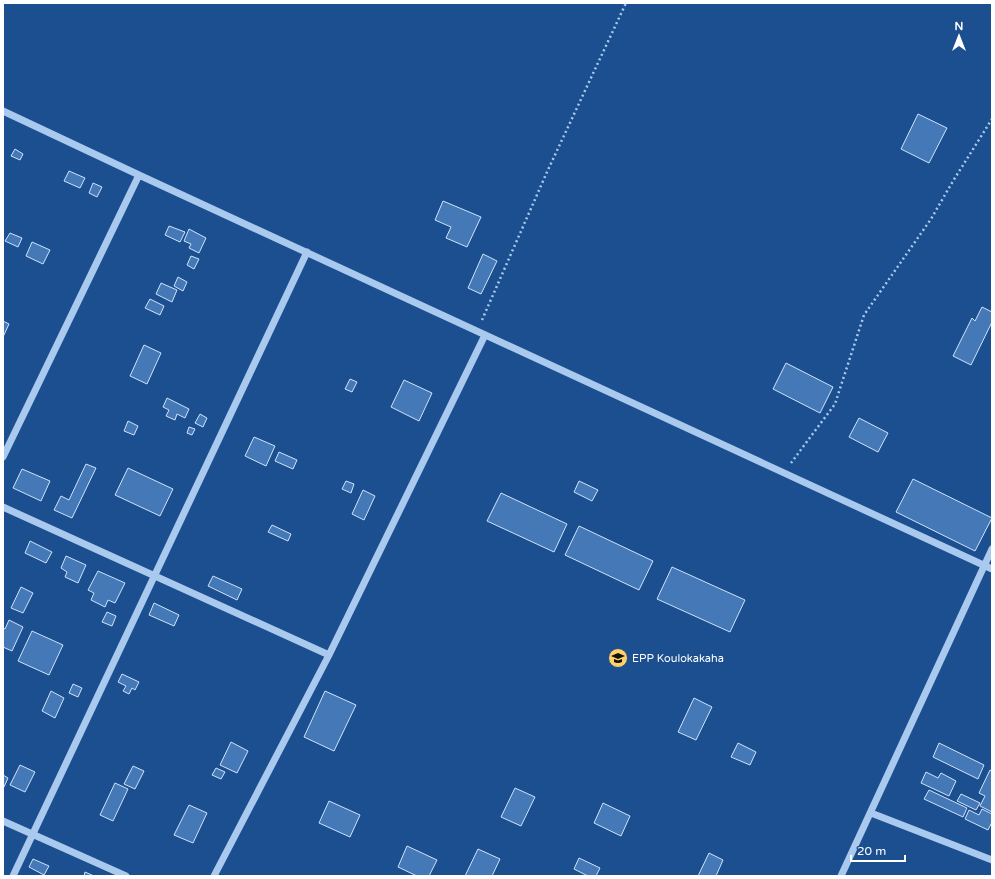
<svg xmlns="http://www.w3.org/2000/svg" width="995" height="879" viewBox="0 0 995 879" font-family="'Varela Round',sans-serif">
  <rect width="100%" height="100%" fill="#1b4f8f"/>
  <path fill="#4478b7" stroke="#cfe3fa" d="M918 114 947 128 929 163 901 149Z
    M15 149 23 154 20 160 11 156Z
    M69 171 85 178 80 188 64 181Z
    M93 183 102 187 97 197 89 193Z
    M443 201 481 217 467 247 446 238 451 227 435 220Z
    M169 226 185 232 180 242 165 235Z
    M189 229 206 238 199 253 189 248 191 244 184 241Z
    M10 233 22 238 18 247 5 241Z
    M32 242 50 250 43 264 26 256Z
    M483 254 497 261 481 294 468 288Z
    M191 256 199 259 194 269 187 265Z
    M178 277 187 282 183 291 174 286Z
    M161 283 177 290 172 302 156 294Z
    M150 299 164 306 160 315 145 308Z
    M982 307 992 312V322L971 365 953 356 972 318 975 321Z
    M3 321 9 324 3 337Z
    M144 345 161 353 147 384 130 376Z
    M786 363 833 387 820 413 773 389Z
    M350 379 357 382 352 392 345 389Z
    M404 380 432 393 419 421 391 407Z
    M167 398 189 409 185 418 177 414 175 420 166 416 169 410 163 407Z
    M200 414 207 418 203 427 195 423Z
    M859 418 888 433 878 452 849 437Z
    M128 421 138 426 134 435 124 431Z
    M189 427 195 429 192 435 187 433Z
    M254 437 275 446 266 466 245 456Z
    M279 452 297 460 293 469 275 461Z
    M86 464 96 468 72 518 54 510 61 496 69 500Z
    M128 468 173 489 160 516 115 495Z
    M22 469 50 481 41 501 13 488Z
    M913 479 992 518 975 551 896 512Z
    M346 481 354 484 351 493 342 489Z
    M579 481 598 490 592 501 574 492Z
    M363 490 375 496 364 520 352 514Z
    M501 493 567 524 554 552 487 521Z
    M272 525 291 534 288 541 268 532Z
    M579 526 653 561 639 590 565 555Z
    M30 541 52 552 46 563 25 553Z
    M66 556 86 565 78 583 65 577 67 572 61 568Z
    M672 567 745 600 730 632 657 599Z
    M98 571 125 583 115 603 108 600 105 607 91 600 94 593 88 590Z
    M213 576 242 589 237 600 208 586Z
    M21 587 33 593 23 613 11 608Z
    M154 603 179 615 174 626 149 615Z
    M107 612 116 616 112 626 102 622Z
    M9 620 23 627 12 651 3 647V628L5 629Z
    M32 631 63 645 49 675 18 661Z
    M122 674 139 682 135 690 132 688 129 694 123 691 126 686 118 682Z
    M73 684 82 688 78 697 69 693Z
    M51 691 64 698 55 718 42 711Z
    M325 691 356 705 334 751 304 737Z
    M694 698 712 707 696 740 678 732Z
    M231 742 248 751 237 773 220 765Z
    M738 743 756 752 750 765 731 757Z
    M939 743 984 765 978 779 933 757Z
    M20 765 35 772 25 792 10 785Z
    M133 766 144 771 135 789 124 784Z
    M216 768 225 772 221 779 212 775Z
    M990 770 992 771V812L980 806 985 796 979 793Z
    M926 772 938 778 941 773 956 781 949 796 921 783Z
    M3 775 8 778 4 787H3Z
    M115 783 128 789 113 821 100 815Z
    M515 788 535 797 521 826 501 817Z
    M929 790 967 808 963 817 924 799Z
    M961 794 980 803 976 810 957 801Z
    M329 801 360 815 350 837 319 823Z
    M603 803 630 816 621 836 594 823Z
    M189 805 207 813 193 843 174 835Z
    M982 809 992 814V822L988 830 965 819 969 810 979 815Z
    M407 846 437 860 429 876H417L398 867Z
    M478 849 500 859 492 876H465Z
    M709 853 723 860 716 876H698Z
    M579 858 600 868 596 876H588L574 869Z
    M33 859 49 866 44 875 29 867Z
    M85 872 94 876H84Z"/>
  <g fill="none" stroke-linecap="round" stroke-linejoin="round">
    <path stroke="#a9c9ee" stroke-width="2.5" stroke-dasharray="2 3" stroke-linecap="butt" d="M482 320 547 172 626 3
      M791 463 835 404 864 315 931 219 953 181 992 119"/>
    <path stroke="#a9c9ee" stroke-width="7" d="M3 111 139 175 992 569
      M3 457 139 175
      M3 507 329 655
      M871 813 992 860
      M3 821 126 876
      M13 876 307 252
      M214 876 329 655 485 335
      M841 876 992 549"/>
  </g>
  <defs>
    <g id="school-disc" transform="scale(1)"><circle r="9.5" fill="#ffd166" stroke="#1b4f8f"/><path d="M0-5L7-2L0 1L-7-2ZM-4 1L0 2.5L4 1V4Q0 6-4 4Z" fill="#111"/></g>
  </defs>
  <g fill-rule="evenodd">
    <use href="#school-disc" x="618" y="658"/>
  </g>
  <g text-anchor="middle" stroke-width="4" stroke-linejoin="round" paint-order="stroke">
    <g font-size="11" fill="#fff" stroke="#1b4f8f" text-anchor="start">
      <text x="632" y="662">EPP Koulokakaha</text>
    </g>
  </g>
  <rect width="995" height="879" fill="none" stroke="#ffffff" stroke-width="8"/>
  <g transform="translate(959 36)" stroke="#1b4f8f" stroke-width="3" paint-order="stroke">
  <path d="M0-3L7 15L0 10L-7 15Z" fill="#ffffff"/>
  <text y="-6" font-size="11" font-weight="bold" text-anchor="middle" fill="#ffffff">N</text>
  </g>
  <path d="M851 855v6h54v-6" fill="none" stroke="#ffffff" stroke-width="2"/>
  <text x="857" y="855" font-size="12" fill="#ffffff" stroke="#1b4f8f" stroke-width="3" paint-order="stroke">20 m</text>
</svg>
